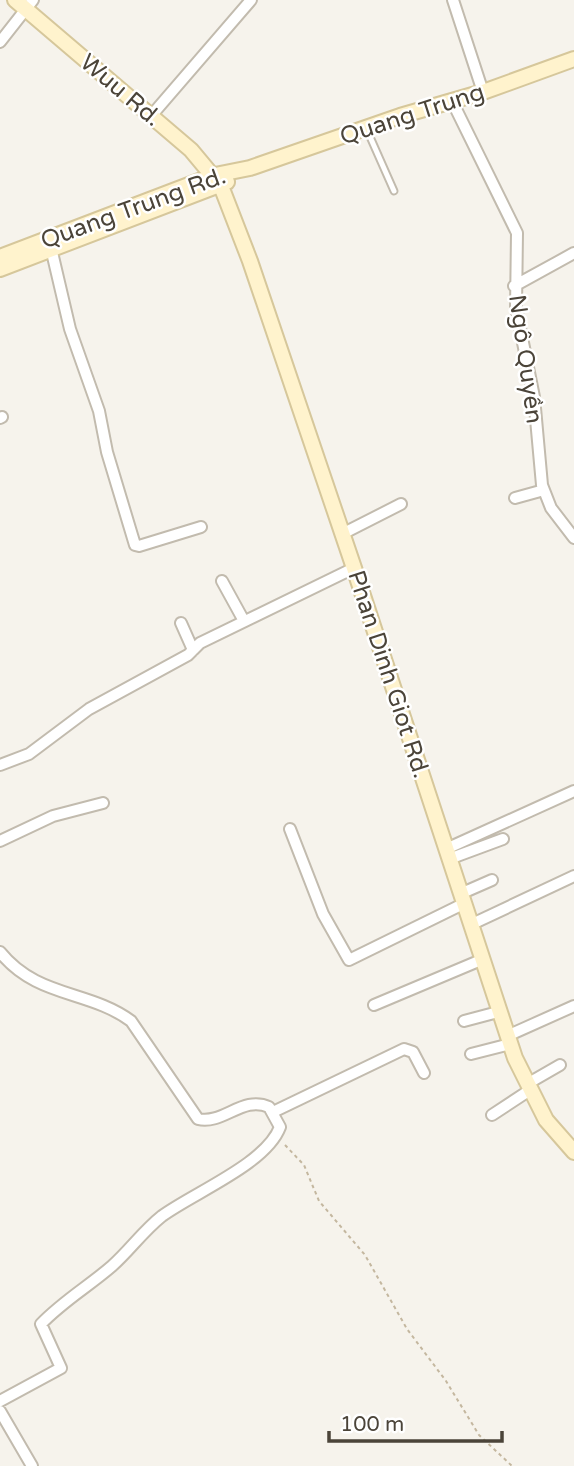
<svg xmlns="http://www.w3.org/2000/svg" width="574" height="1466" viewBox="0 0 574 1466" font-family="'Varela Round',sans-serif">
  <rect width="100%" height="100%" fill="#f6f3ec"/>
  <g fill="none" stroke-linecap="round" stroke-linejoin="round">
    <g stroke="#c2bbae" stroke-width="9">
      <path id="lane" d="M367 130 394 191"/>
    </g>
    <g stroke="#c2bbae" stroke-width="14">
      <path id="street" d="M453 0 483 92
        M0 42 33 0
        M452 101 517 233 516 308 534 397 542 485 551 508 574 538
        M151 116 251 0
        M51 248 70 329 99 411 107 452 135 545 139 546 201 527
        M514 286 574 253
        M0 418 2 417
        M515 498 544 490
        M342 534 401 504
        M222 581 244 621
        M181 623 193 650
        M0 765 29 754 89 709 188 655 200 643 354 568
        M290 829 323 914 349 960 463 904
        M0 841 53 816 103 803
        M446 849 574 791
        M449 859 503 839
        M460 894 492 880
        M470 925 574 876
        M0 952C37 998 89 990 131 1021L198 1119C223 1125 243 1095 269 1107L280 1127C266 1164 195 1192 162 1216 143 1231 130 1250 112 1266 89 1286 63 1301 41 1324L61 1368 0 1401
        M374 1005 481 960
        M464 1021 498 1012
        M507 1036 574 1006
        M471 1054 510 1044
        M527 1084 560 1065
        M273 1112 404 1049 413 1052 424 1073
        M492 1115 530 1090
        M0 1411 32 1466"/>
    </g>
    <g stroke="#d6c79b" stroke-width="18">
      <path id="secondary" d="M15 0 191 150 221 186 250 261 354 568 515 1058 546 1120 574 1152
        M0 257 215 175 250 168 400 116 483 92 574 59
        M0 269 227 182"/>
    </g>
    <path stroke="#c4b79f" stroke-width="2" stroke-dasharray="3.5 3.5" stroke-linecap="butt" d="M285 1145 304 1165 319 1201 365 1255 407 1329 446 1381 479 1435 512 1466"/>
    <use href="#lane" stroke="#fff" stroke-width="5"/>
    <use href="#street" stroke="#fff" stroke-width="10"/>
    <use href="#secondary" stroke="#fff3cd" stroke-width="14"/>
  </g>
  <g text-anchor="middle" stroke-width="5" stroke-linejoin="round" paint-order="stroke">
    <g font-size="24" fill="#4b4439" stroke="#fff">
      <text transform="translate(121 90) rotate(40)" y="8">Wuu Rd.</text>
      <text transform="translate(412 114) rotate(-18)" y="8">Quang Trung</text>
      <text transform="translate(133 208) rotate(-20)" y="8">Quang Trung Rd.</text>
      <text transform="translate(526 359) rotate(82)" y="8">Ngô Quyền</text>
      <text transform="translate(389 674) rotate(72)" y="8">Phan Dinh Giot Rd.</text>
    </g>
  </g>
  <path d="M329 1431v10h173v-10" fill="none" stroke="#4b4439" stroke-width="3.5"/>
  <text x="340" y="1431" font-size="21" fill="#4b4439" stroke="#ffffff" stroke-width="5" paint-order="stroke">100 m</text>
</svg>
